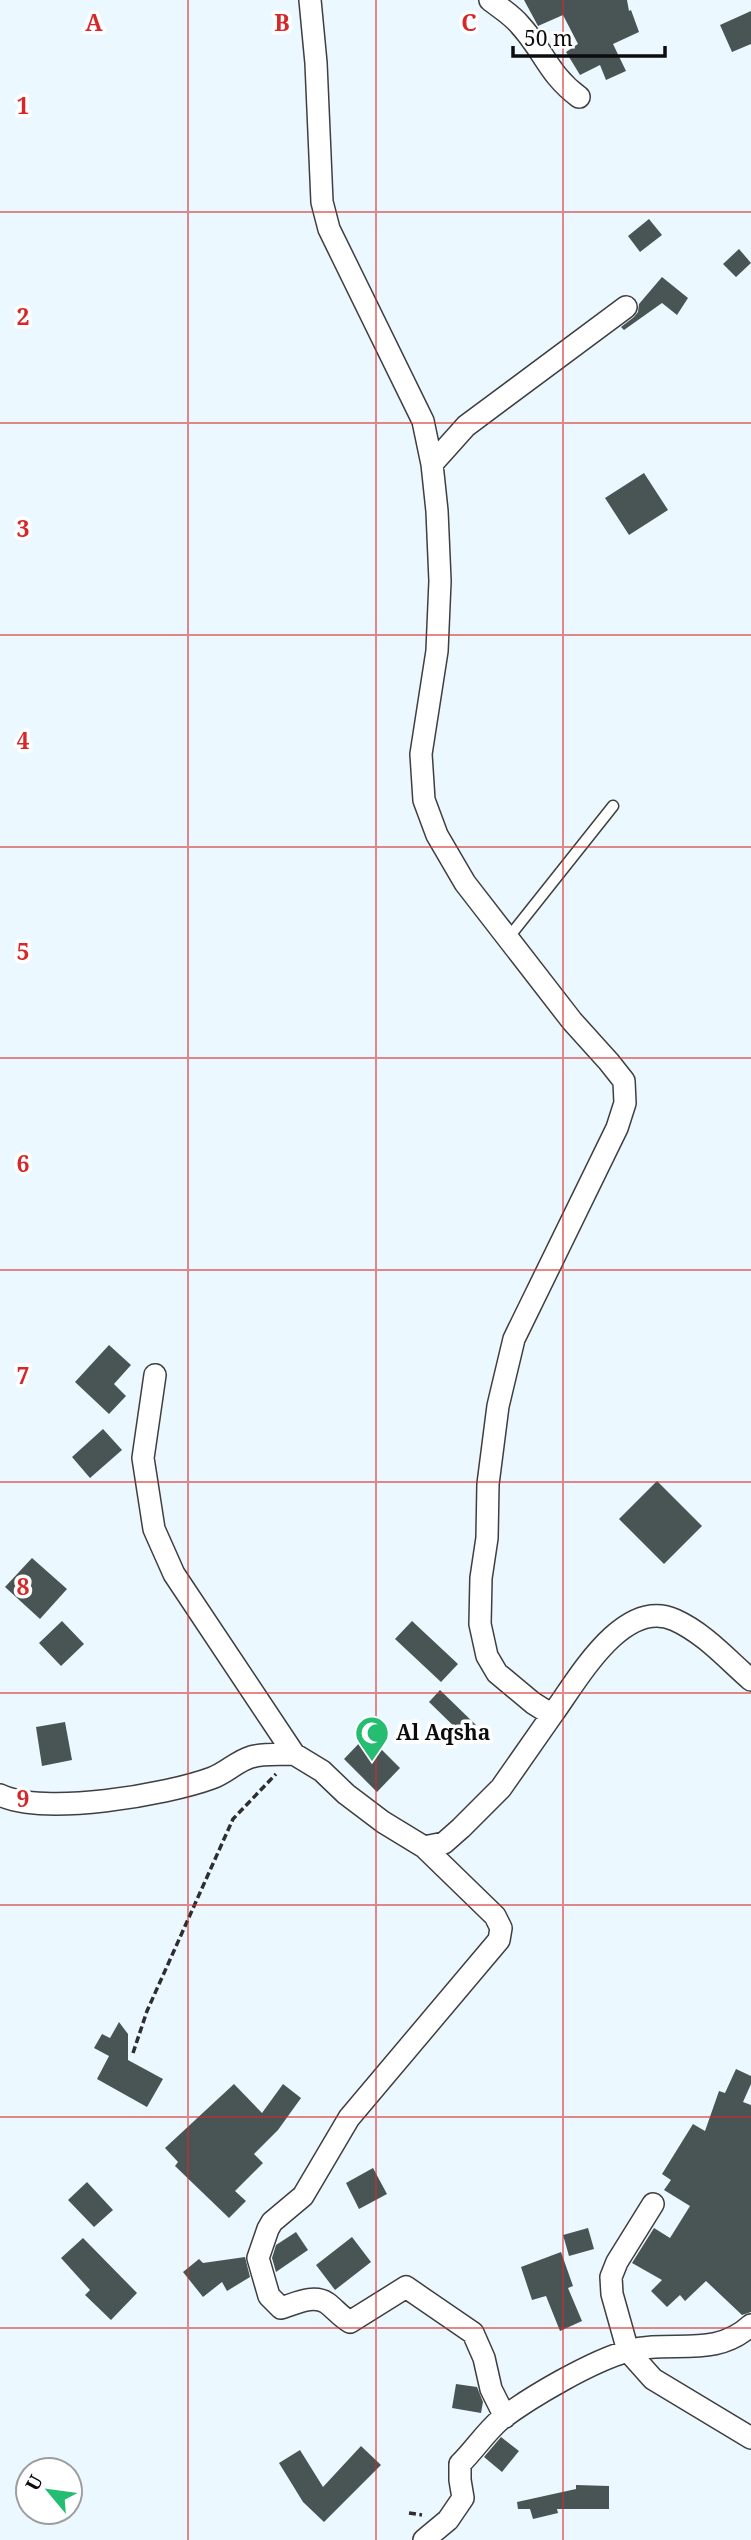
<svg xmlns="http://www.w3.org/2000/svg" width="751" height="2540" viewBox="0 0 751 2540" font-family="'Noto Serif',serif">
  <rect width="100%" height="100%" fill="#ecf8ff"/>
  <path fill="#495554" d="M524 0H627L629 11 631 10 639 32 613 44 626 71 606 80 600 65 580 75 566 52 578 44 563 15 538 26Z
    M751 11V44L732 52 720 25Z
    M649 219 662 235 640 252 628 236Z
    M739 249 751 263 736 277 723 264Z
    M662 277 688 298 677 315 662 303 624 330 621 327 634 317 638 312 639 304Z
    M644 473 668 510 629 535 605 498Z
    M109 1345 131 1365 114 1384 126 1396 109 1414 75 1382Z
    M103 1429 122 1450 90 1478 72 1457Z
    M657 1481 702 1526 664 1564 619 1519Z
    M32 1558 67 1589 40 1619 5 1587Z
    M62 1621 84 1644 61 1666 39 1643Z
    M412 1621 458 1664 441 1682 395 1639Z
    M440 1690 476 1725 465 1737 429 1702Z
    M65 1722 72 1760 42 1766 36 1727Z
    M367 1735 400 1768 377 1792 344 1759Z
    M119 2022 128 2034V2060L163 2079 147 2107 97 2079 109 2056 94 2048 102 2034 110 2038Z
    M736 2069 751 2076V2084L743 2102 751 2105V2312L742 2315 706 2281 685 2301 680 2295 667 2307 651 2291 662 2280 632 2263 654 2228 670 2238 690 2206 664 2190 671 2180 662 2174 693 2124 705 2131 719 2091 725 2093Z
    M234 2084 262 2113 283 2084 301 2098 278 2130 254 2154 263 2163 235 2191 246 2201 229 2218 175 2166 178 2162 165 2148Z
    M373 2168 387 2194 359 2209 346 2183Z
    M87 2182 113 2210 94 2227 68 2200Z
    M588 2228 594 2249 569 2256 563 2235Z
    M296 2232 308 2250 276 2272 272 2258 276 2245Z
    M352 2237 371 2262 335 2290 316 2265Z
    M83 2238 137 2293 111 2320 85 2295 90 2290 61 2258Z
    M561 2252 573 2286 568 2288 582 2321 560 2331 546 2296 532 2300 521 2267Z
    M245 2257 250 2277 227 2291 222 2282 203 2297 183 2272 199 2259 203 2263Z
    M456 2384 477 2387 483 2402 481 2413 452 2408Z
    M501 2437 519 2451 502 2472 484 2457Z
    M361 2446 381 2465 324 2522 303 2502 279 2463 300 2450 323 2487Z
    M576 2485 609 2486V2509H557L558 2513 533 2519 530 2509H518L517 2502 576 2489Z"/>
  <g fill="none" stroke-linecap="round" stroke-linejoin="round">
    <g stroke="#3f3f3f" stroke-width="13">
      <path id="lane" d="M509 937 613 806"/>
    </g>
    <g stroke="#3f3f3f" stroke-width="24">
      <path id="street" d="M310 0 316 63 322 202 329 229 423 421 432 464 437 511 440 581 437 651 421 754 424 800 437 835 465 883 572 1021 609 1062 624 1081 625 1103 617 1128 514 1339 498 1406 488 1484 487 1538 481 1578 480 1624 487 1656 497 1673 533 1703 552 1715C577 1681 623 1596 675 1620 704 1633 727 1659 751 1680
        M490 0C500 8 512 15 520 25 544 51 548 74 579 97
        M432 464 466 426 626 307
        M155 1375 143 1458 154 1529 174 1574 294 1754 322 1771 346 1794 383 1822 424 1847 444 1843 461 1828 501 1788 552 1715
        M0 1795C44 1816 166 1795 212 1778 226 1773 237 1761 251 1757 263 1753 281 1755 294 1754
        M424 1847 495 1916 501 1928 499 1940 349 2118 303 2196 272 2222 268 2229 258 2258 269 2296 281 2308C295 2304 313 2294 327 2303 335 2309 341 2317 350 2322L406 2287 473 2333 484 2358 491 2389 505 2417
        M653 2204 617 2262 611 2277 612 2294 628 2351 653 2379 751 2438
        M424 2540 448 2520 463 2498 460 2480V2464C474 2450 486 2432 500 2420 530 2397 592 2361 628 2351 672 2339 714 2359 751 2325"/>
    </g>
    <path stroke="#2e2e2e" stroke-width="3.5" stroke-dasharray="7 3.5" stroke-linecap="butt" d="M133 2053 147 2011 233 1819 276 1774
      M409 2513 422 2515"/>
    <use href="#lane" stroke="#fff" stroke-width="10"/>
    <use href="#street" stroke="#fff" stroke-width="21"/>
  </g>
  <path fill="none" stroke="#d62828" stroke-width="2" stroke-opacity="0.55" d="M188 0V2540M376 0V2540M563 0V2540M0 212H751M0 423H751M0 635H751M0 847H751M0 1058H751M0 1270H751M0 1482H751M0 1693H751M0 1905H751M0 2117H751M0 2328H751"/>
  <defs>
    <g id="mosque-pin" transform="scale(1.75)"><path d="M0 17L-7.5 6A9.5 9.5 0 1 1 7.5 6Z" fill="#24bd71" stroke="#fff"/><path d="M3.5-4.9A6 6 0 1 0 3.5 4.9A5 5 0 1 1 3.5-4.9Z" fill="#fff"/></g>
  </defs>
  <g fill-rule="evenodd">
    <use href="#mosque-pin" x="372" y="1733"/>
  </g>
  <g text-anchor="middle" stroke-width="7" stroke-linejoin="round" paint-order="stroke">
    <g font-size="21" font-weight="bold" fill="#0c0c0c" stroke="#fff" text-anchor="start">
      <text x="396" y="1740">Al Aqsha</text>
    </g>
  </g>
  <g font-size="23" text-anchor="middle" font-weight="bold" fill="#d62828" stroke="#fff" stroke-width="7" stroke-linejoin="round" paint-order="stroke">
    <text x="94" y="31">A</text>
    <text x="282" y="31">B</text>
    <text x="469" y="31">C</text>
    <text x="23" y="114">1</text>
    <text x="23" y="325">2</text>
    <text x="23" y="537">3</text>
    <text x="23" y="749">4</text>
    <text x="23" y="960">5</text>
    <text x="23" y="1172">6</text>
    <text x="23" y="1384">7</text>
    <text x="23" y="1595">8</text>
    <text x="23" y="1807">9</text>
  </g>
  <g transform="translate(49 2491) rotate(299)"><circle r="33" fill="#ffffff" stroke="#9e9e9e" stroke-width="2"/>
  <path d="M0-5L12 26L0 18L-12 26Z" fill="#24bd71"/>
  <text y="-10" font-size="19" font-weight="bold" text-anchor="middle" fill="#0c0c0c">U</text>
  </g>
  <path d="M513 46v10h152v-10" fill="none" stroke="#0c0c0c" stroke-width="3.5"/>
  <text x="524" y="46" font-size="21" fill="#0c0c0c" stroke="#ffffff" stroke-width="5" paint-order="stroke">50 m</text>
</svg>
